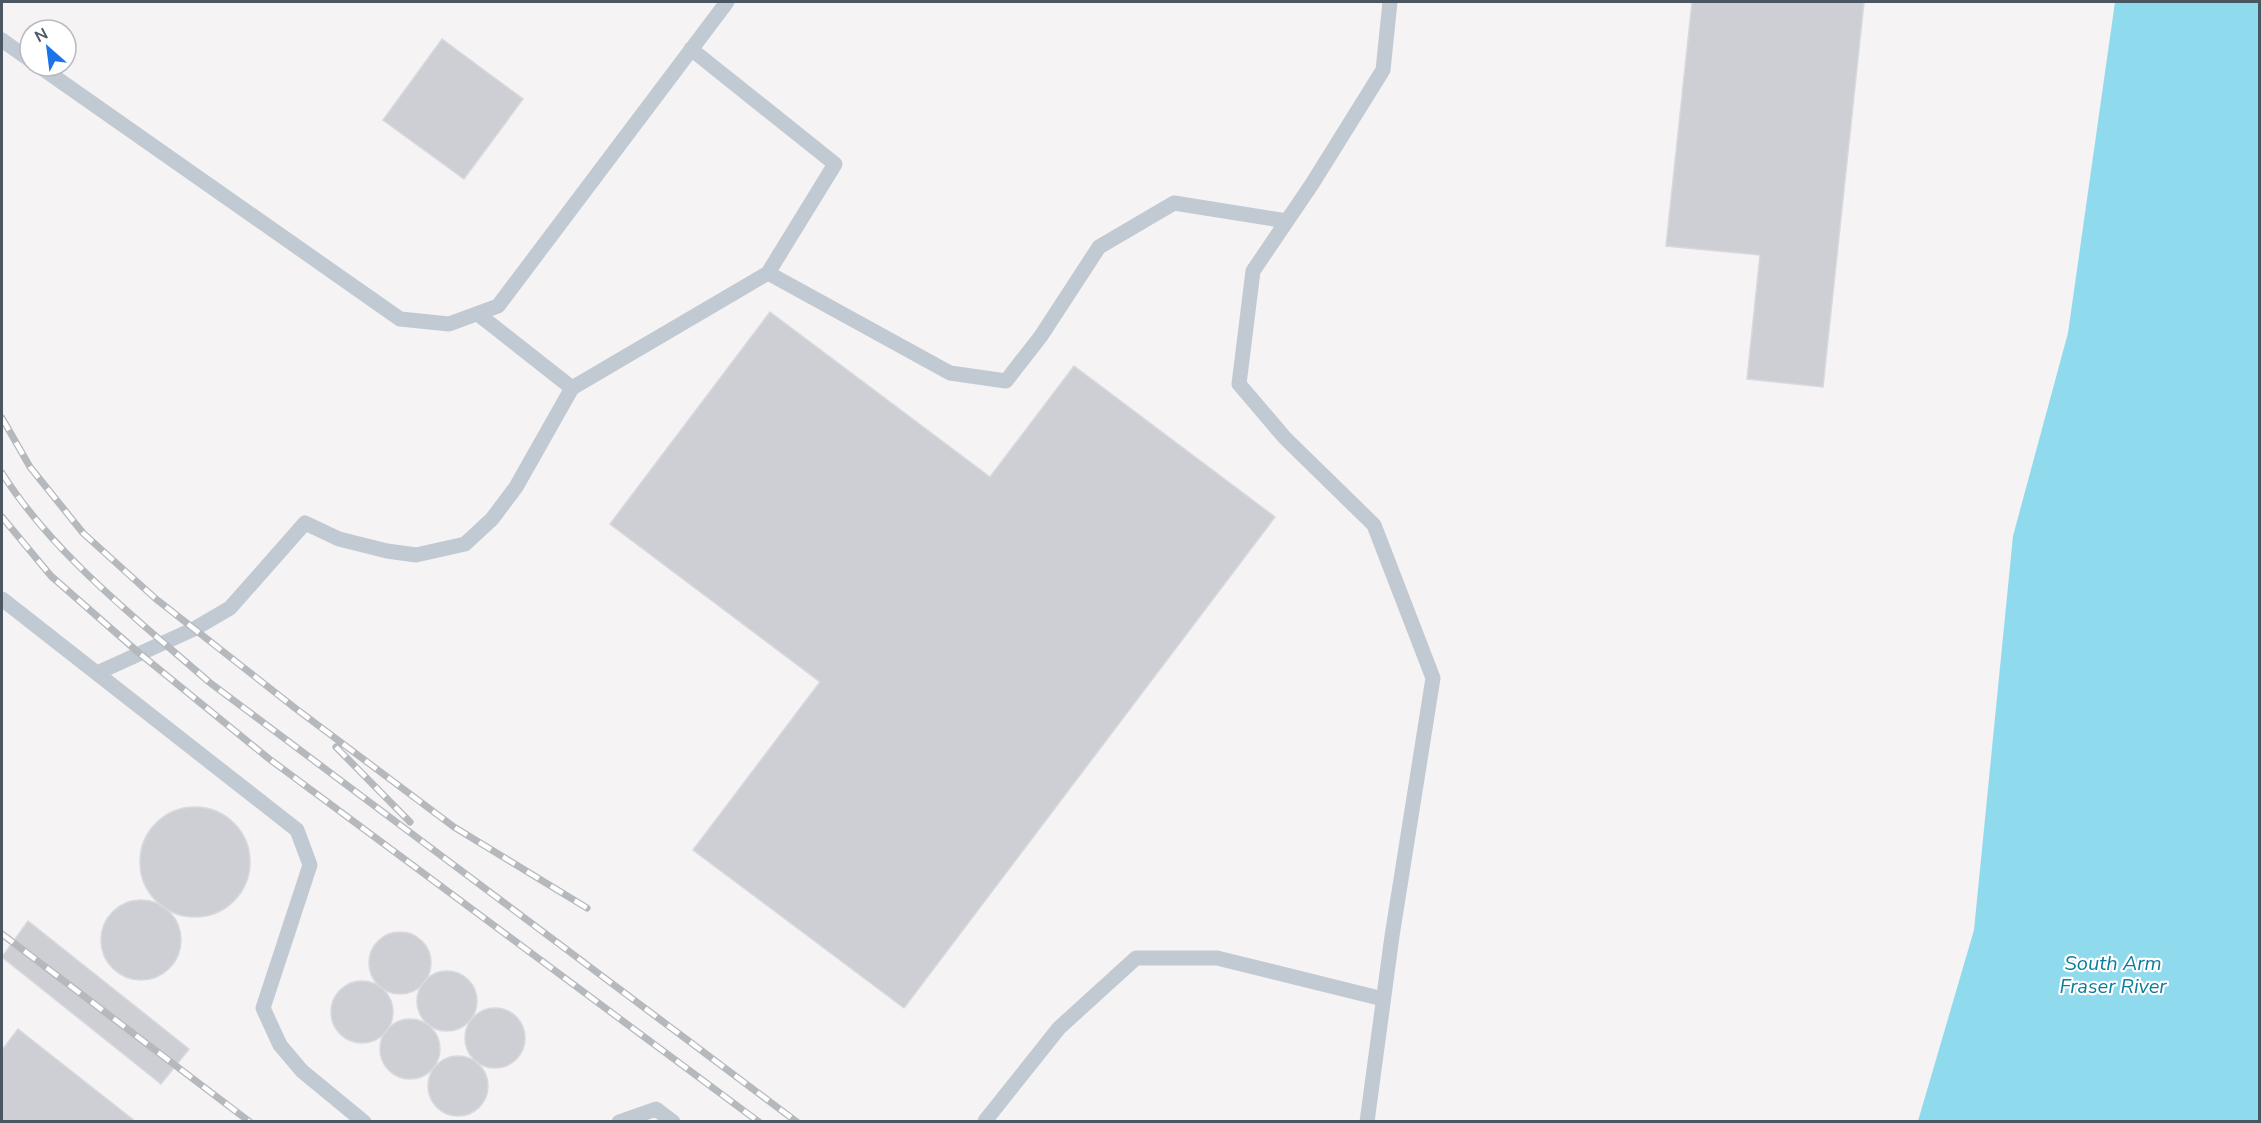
<svg xmlns="http://www.w3.org/2000/svg" width="2261" height="1123" viewBox="0 0 2261 1123" font-family="'Nunito Sans',sans-serif">
  <rect width="100%" height="100%" fill="#f5f3f3"/>
  <path fill="#90daee" d="M2115 2H2259V1121H1918L1974 930 2013 536 2068 333Z"/>
  <path fill="#cdcfd5" stroke="#d7d9de" stroke-width="1.5" d="M1692 2H1864L1823 387 1747 379 1760 255 1666 246Z
    M442 39 523 99 464 179 383 120Z
    M770 312 990 477 1074 366 1275 517 904 1008 693 850 820 682 610 524Z
    M140 862a55 55 0 1 1 110 0a55 55 0 1 1-110 0Z
    M101 940a40 40 0 1 1 80 0a40 40 0 1 1-80 0Z
    M28 921 189 1049 161 1084 2 957Z
    M369 963a31 31 0 1 1 62 0a31 31 0 1 1-62 0Z
    M417 1001a30 30 0 1 1 60 0a30 30 0 1 1-60 0Z
    M331 1012a31 31 0 1 1 62 0a31 31 0 1 1-62 0Z
    M465 1038a30 30 0 1 1 60 0a30 30 0 1 1-60 0Z
    M380 1049a30 30 0 1 1 60 0a30 30 0 1 1-60 0Z
    M18 1029 136 1122H2V1050Z
    M428 1086a30 30 0 1 1 60 0a30 30 0 1 1-60 0Z"/>
  <g fill="none" stroke-linecap="round" stroke-linejoin="round">
    <path stroke="#c1cad2" stroke-width="15" d="M2 40 30 60
      M691 49 835 164 768 273
      M39 66 400 319 449 324 498 306 727 2
      M478 314 572 388 768 273 950 373 1006 381 1041 336 1099 247 1174 203 1287 221
      M2 599 297 830 310 865 263 1008 280 1045 302 1071 364 1122
      M97 673 194 629 230 608 305 523 339 539 387 551 416 555 465 544 492 519 516 487 572 388
      M985 1121 1059 1028 1136 958H1217L1383 999
      M619 1122 656 1109 673 1122
      M1367 1122 1392 936 1433 678 1374 525 1285 438 1239 384 1253 271 1312 184 1383 70 1390 2"/>
    <g stroke="#b5b8bd" stroke-width="7">
      <path id="rail" d="M2 418 30 467 83 533 156 599 295 708 454 827 587 908
        M2 473C53 554 137 619 209 682L797 1122
        M2 517 51 576 139 653 268 758 759 1122
        M336 747 410 822
        M2 934 250 1122"/>
    </g>
    <use href="#rail" stroke="#fff" stroke-width="4.5" stroke-dasharray="14" stroke-linecap="butt"/>
  </g>
  <g text-anchor="middle" stroke-width="4.5" stroke-linejoin="round" paint-order="stroke">
    <g font-size="20" font-style="italic" fill="#0c7c9b" stroke="#fff">
      <text x="2113" y="970">South Arm<tspan x="2113" dy="23">Fraser River</tspan></text>
    </g>
  </g>
  <rect width="2261" height="1123" fill="none" stroke="#4a5661" stroke-width="6"/>
  <g transform="translate(48 48) rotate(332)"><circle r="28" fill="#ffffff" stroke="#b7bbc0" stroke-width="1.5"/>
  <path d="M0-4.5L10 22L0 15L-10 22Z" fill="#1a73e8"/>
  <text y="-9" font-size="16" font-weight="bold" text-anchor="middle" fill="#4a5661">N</text>
  </g>
</svg>
